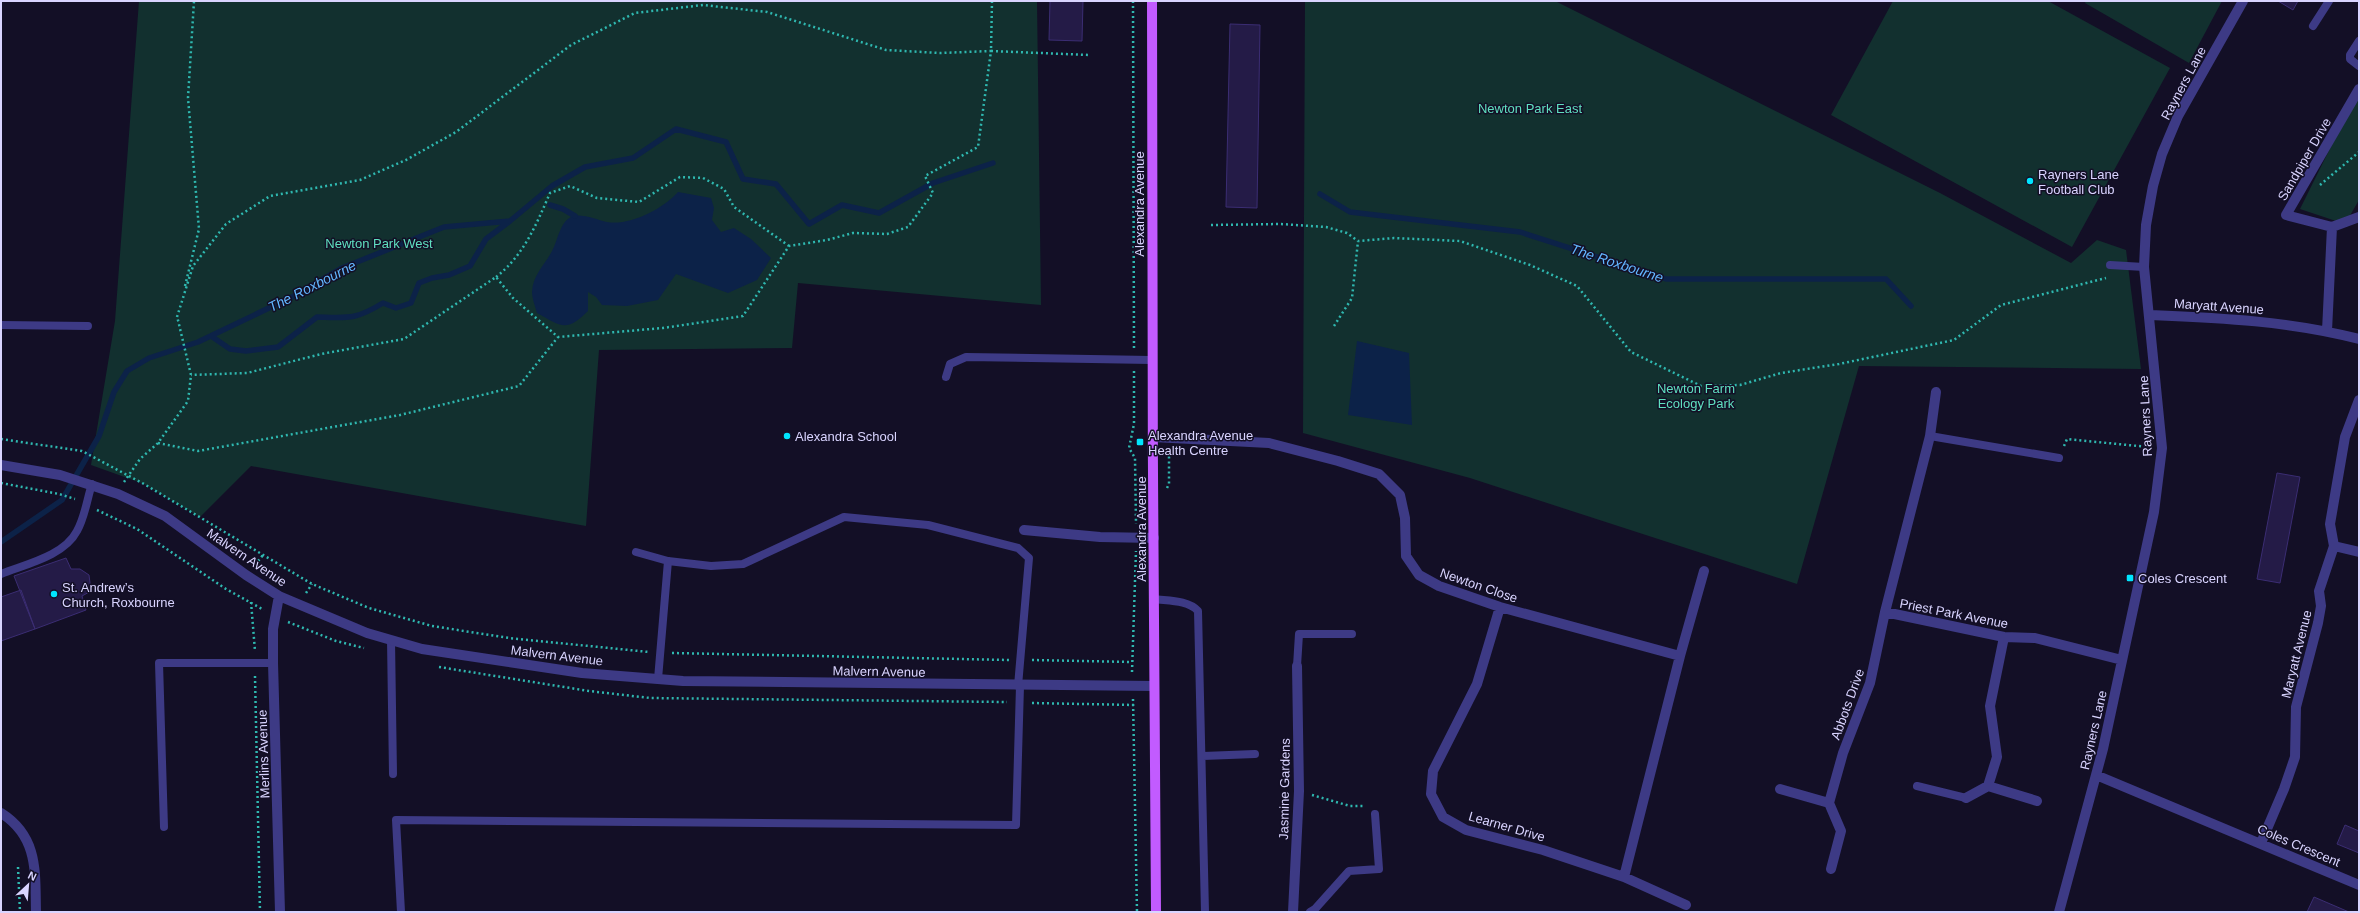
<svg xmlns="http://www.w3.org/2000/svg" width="2360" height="913" viewBox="0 0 2360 913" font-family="Helvetica,sans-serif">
  <rect width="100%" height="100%" fill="#130f26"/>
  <path fill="#12302f" d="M139 1H1037L1041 305 798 283 792 348 599 350 586 526 251 466 200 517 144 484 91 465 115 321Z
    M1305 1H1555L1940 193 2071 263 2097 240 2126 250 2141 369 1859 366 1797 584 1470 478 1303 433Z
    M1893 1H2048L2170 68 2072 247 1831 115Z
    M2086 1H2222L2189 63 2085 3Z
    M2359 90V200L2345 224 2300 209Z"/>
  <path fill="#0c2248" d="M678 192 711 198 714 208 712 220 721 232 734 228 751 239 771 258 757 280 728 293 676 274 658 300 627 306 602 305 596 297 588 292V311C566 333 561 326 537 313 535 306 532 298 532 292 533 274 545 265 552 251 558 241 560 219 574 216 584 214 597 220 607 222 630 226 663 209 678 192Z
    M1357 341 1409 353 1412 425 1348 415Z"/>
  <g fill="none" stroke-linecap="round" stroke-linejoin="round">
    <path stroke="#0c2248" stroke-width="5.5" d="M1320 194 1350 212 1520 232 1666 279H1886L1911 306
      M550 205 563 209 575 216
      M211 336 230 349 246 351 278 347 317 317C349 318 355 320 383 303L396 308 411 303 419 283 432 278 449 275 470 266 486 239 510 221
      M1 542 62 500 99 436 114 392 127 371 149 358 198 342 294 296 342 268 444 227 510 221 552 186 585 167 633 158 676 129 726 142 743 179 776 184 809 224 842 205 879 213 933 183 993 163"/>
  </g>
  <path fill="#241b47" stroke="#3b2d73" d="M1050 1H1083L1082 41 1049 40Z
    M2278 1H2298L2293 10Z
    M1230 24 1260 25 1257 208 1226 207Z
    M2277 473 2300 477 2280 583 2257 579Z
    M66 558 71 569H80L89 575 91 591 82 596 86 610 35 629 14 576Z
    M21 590 35 629 1 641V597Z
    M2345 825 2359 831V853L2337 844Z
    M2314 897 2349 912H2307Z"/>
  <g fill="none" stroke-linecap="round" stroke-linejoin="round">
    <path stroke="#2fb8b0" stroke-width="2.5" stroke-dasharray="2 3" stroke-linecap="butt" d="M992 1 991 51 1089 55
      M1133 1 1134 348
      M2320 185 2359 152
      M1211 225 1281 224 1326 227 1347 233 1358 241 1394 238 1460 241 1530 265 1577 286 1631 352 1701 386 1740 385 1781 373 1839 364 1954 340 2001 305 2106 278
      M496 277C524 255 536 225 550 193L570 186 597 198 639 202 680 177 703 178 724 189 734 207 789 246
      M185 286 199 229 188 98 194 1
      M177 317 193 266 226 224 270 196 360 180 406 160 456 132 571 45 635 13 703 5 767 12 886 50 940 53 991 51 978 147 925 176 933 193 908 227 887 234 853 233 827 240 789 246 743 316 663 328 558 337 513 298 496 277 404 339 321 354 247 373 191 375
      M1334 326 1352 298 1358 241
      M1134 371V424L1129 448 1135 458 1136 524
      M1 439 82 451 144 484 312 584 369 608 432 626 509 638 649 652
      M158 443 198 451 400 415 519 386 558 337
      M2064 446 2067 439 2148 447
      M124 482 140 459 158 443 188 401 191 375 177 316
      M1 483 59 494 75 499
      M1167 488 1169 484V451
      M97 510 137 529 226 589 264 610
      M255 565 263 555
      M306 593 312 584
      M251 602 255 651
      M288 622 336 641 364 648
      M672 653 1009 660
      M1032 660 1132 662
      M439 667 589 691 650 698 1007 702
      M1132 672 1136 551
      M255 676 260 912
      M1133 699 1137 912
      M1032 703 1134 705
      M1312 795 1350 806H1365
      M18 867 20 912"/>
    <path stroke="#3d3a85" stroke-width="8" d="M2313 26 2329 1
      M2359 41 2350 55V59L2359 66
      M2110 265 2144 267
      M1 325 88 326
      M946 377 950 364 966 357 1151 360
      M1930 436 2059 458
      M636 552 668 561 711 566 743 564 844 517 928 525 1018 548 1029 558 1018 686
      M1 574C26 564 64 556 77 531 85 517 87 499 92 484
      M1154 599C1168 601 1188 600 1198 611L1205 912
      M391 640 393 774
      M1297 666 1299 634H1352
      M658 679 668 561
      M1203 756 1255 754
      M1917 786 1966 798
      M164 827 159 663H273
      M401 912 396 820 1016 825 1020 686
      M1310 912 1315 909 1349 871 1379 869 1375 814"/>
    <path stroke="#3d3a85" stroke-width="10" d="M2332 227 2286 215 2359 89
      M2332 227 2359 217
      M2150 315C2221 318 2290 321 2359 339
      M2327 331 2332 227
      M1936 392 1930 436 1885 612 2004 637 2035 638 2122 660
      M1153 437 1269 443 1338 461 1379 474 1400 495 1405 518 1406 556 1419 575 1439 586 1500 607 1680 656
      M1 465 60 475 118 494 165 516 246 575 279 596 367 633 422 649 582 673 683 681 1154 686
      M1024 530 1100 537 1154 538
      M2334 546 2359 552
      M279 596 273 629V663L280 912
      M1500 607 1477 684 1433 771 1431 794 1443 817 1466 830 1543 850 1624 877 1686 905
      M2096 775 2359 885
      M1988 786 1997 757 1990 706 2004 637
      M1780 789 1829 803 1843 753 1870 683 1885 612
      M1966 798 1988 786 2037 801
      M1829 803 1841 831 1831 869
      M1 813C39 837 35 873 36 912
      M2261 843 2284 789 2295 757 2296 707 2318 623 2321 606 2319 591 2334 546 2330 524 2345 437 2359 400
      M1624 877 1680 656 1704 571
      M1293 912 1299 791 1297 666
      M2059 912 2103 749 2154 512 2162 448 2144 267 2146 225 2153 186 2162 154 2178 116 2243 1"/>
    <path stroke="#c25bff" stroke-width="10" d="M1152 1C1152 305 1153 608 1156 912"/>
  </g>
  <g fill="#00e5ff" stroke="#130f26" stroke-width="1.5">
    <circle cx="2030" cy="181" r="4"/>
    <circle cx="787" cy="436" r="4"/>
    <rect x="1136" y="438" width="8" height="8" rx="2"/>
    <rect x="2126" y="574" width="8" height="8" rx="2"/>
    <circle cx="54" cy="594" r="4"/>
  </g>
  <g text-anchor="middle" stroke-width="3" stroke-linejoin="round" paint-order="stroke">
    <g font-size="13" fill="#d9d4ff" stroke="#130f26">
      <text transform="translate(2183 83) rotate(-62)" y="5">Rayners Lane</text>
      <text transform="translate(2304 159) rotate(-60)" y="5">Sandpiper Drive</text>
      <text transform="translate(1139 204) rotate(-90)" y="5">Alexandra Avenue</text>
      <text transform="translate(2219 306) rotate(4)" y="5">Maryatt Avenue</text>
      <text transform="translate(2145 416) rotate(-93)" y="5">Rayners Lane</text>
      <text transform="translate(1141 529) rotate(-90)" y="5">Alexandra Avenue</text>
      <text transform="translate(247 557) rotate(34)" y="5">Malvern Avenue</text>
      <text transform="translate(1479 585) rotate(19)" y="5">Newton Close</text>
      <text transform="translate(1954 613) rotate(11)" y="5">Priest Park Avenue</text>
      <text transform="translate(2296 654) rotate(-76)" y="5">Maryatt Avenue</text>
      <text transform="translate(557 655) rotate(7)" y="5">Malvern Avenue</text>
      <text transform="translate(879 671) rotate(1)" y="5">Malvern Avenue</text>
      <text transform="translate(1847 704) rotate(-70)" y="5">Abbots Drive</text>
      <text transform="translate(2093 730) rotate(-77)" y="5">Rayners Lane</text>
      <text transform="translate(263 754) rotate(-92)" y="5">Merlins Avenue</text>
      <text transform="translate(1284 789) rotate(-89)" y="5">Jasmine Gardens</text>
      <text transform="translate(1507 826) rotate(16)" y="5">Learner Drive</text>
      <text transform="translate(2299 845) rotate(23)" y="5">Coles Crescent</text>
    </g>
    <g font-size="13" fill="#5fe0c0" stroke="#130f26">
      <text x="1530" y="113">Newton Park East</text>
      <text x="379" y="248">Newton Park West</text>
      <text x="1696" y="393">Newton Farm<tspan x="1696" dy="15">Ecology Park</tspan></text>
    </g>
    <g font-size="13" fill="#d9d4ff" stroke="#130f26" text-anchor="start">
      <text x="2038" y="179">Rayners Lane<tspan x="2038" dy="15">Football Club</tspan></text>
      <text x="1148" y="440">Alexandra Avenue<tspan x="1148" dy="15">Health Centre</tspan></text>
      <text x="795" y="441">Alexandra School</text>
      <text x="2138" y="583">Coles Crescent</text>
      <text x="62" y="592">St. Andrew’s<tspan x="62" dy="15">Church, Roxbourne</tspan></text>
    </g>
    <g font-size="14" font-style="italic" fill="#62b6ff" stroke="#130f26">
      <text transform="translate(1617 263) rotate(18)" y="5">The Roxbourne</text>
      <text transform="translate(312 286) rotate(-27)" y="5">The Roxbourne</text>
    </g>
  </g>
  <rect width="2360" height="913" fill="none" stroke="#d9d4ff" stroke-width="4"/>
  <g transform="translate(28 885) rotate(26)" stroke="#130f26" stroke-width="3" paint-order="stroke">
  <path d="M0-3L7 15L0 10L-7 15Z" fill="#d9d4ff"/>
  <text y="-6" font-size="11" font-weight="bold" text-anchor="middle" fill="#d9d4ff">N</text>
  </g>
</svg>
